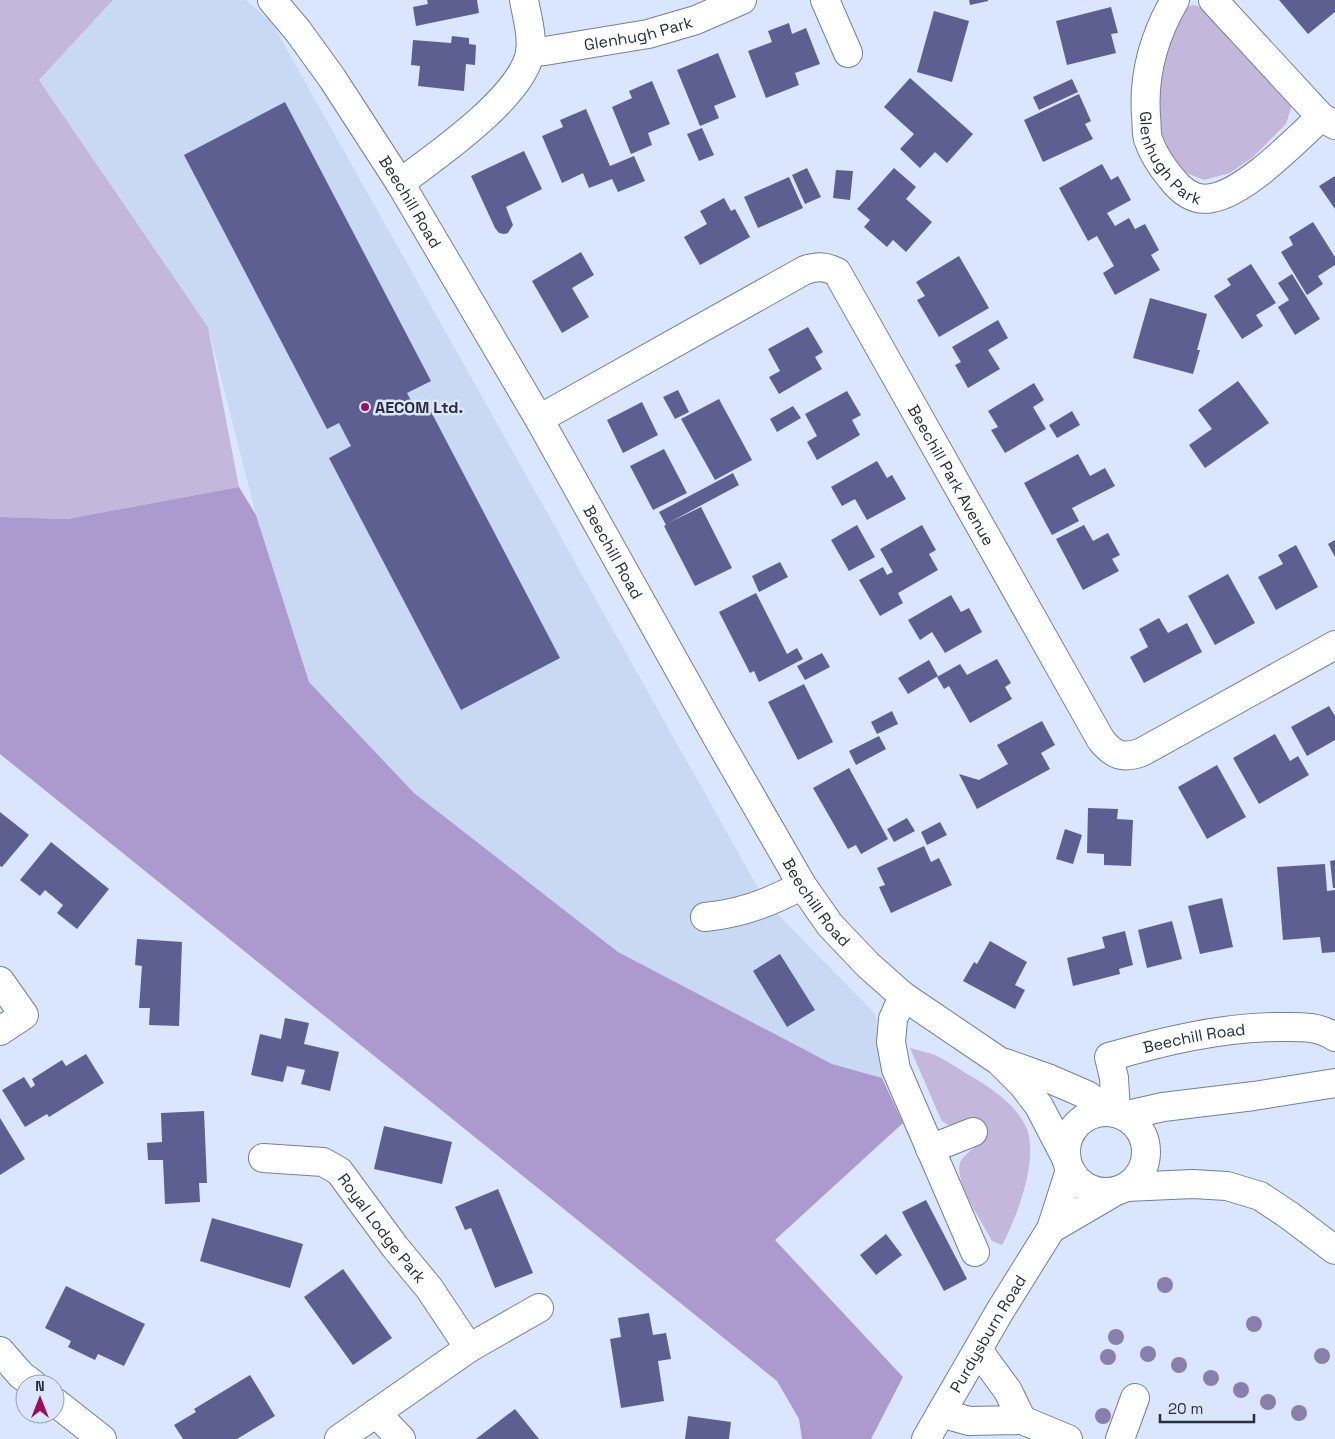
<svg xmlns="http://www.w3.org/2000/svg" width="1335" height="1439" viewBox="0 0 1335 1439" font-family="'Space Grotesk',sans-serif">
  <rect width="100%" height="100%" fill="#dae6fe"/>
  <path fill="#c9d9f4" d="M113 0H246L272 23 766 902 876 1015 882 1078 832 1064 618 952 414 793 309 682 256 515 208 327 39 80Z"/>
  <path fill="#c3b8dc" d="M0 0H113L39 80 208 327 239 487 67 519 0 517Z
    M1193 5 1201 7 1210 14 1292 105 1286 124 1253 157 1230 173 1204 180 1184 172 1162 141 1155 120 1159 62 1184 8Z
    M910 1048C918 1050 925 1052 932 1054 945 1059 957 1068 969 1075 990 1087 1014 1103 1025 1125 1041 1155 1017 1217 1002 1245L992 1241C983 1223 954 1182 960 1163 963 1154 976 1148 982 1141L972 1122 950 1126 942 1121 939 1115Z"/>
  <path fill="#ac9acf" d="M239 487 256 515 309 682 414 793 618 952 832 1064 882 1078 903 1123 775 1240 903 1377 871 1439H802L799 1419 777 1381 0 754V517L67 519Z"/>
  <path fill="#5c5f90" d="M427 0H477L479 13 416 26 413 7 428 4Z
    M969 0H988V1L970 5Z
    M1279 0H1335V12L1308 34Z
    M1111 7 1118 33 1111 34 1116 53 1067 65 1056 21Z
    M934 11 969 21 952 82 917 72Z
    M789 23 792 34 806 28 820 64 795 73 799 85 766 98 748 51 772 42 768 31Z
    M452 36 469 38V44L476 45 475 65 466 64 464 91 418 86 420 66 411 65 413 40 451 43Z
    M718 53 736 97 714 106 719 118 700 126 677 70Z
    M910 78 973 134 947 163 935 152 920 168 900 149 914 134 884 107Z
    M1072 79 1078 92 1039 110 1033 97Z
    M652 81 670 124 648 133 652 145 631 154 612 107 632 98 629 91Z
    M1079 94 1091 121 1085 124 1093 139 1043 162 1024 120Z
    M285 102 431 381 407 393 416 410 427 404 560 658 461 710 329 458 351 446 339 423 327 429 184 155Z
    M586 109 610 166 634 156 645 181 618 192 612 179 589 188 583 173 562 183 542 136 563 127 560 120Z
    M702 128 714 155 699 161 687 134Z
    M524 151 542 189 506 207 513 225 508 233 504 234 499 233 495 228 471 176Z
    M1102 164 1111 180 1118 176 1131 200 1107 213 1115 226 1129 218 1135 229 1145 224 1159 250 1151 255 1160 270 1115 295 1103 273 1114 266 1097 236 1088 241 1059 188Z
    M807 168 821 197 805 204 792 175Z
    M894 168 916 187 906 199 932 222 906 252 893 240 887 247 864 227 870 220 857 209Z
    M836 170 853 171 850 200 833 198Z
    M1335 176V209L1319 186Z
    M789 177 803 208 758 228 744 197Z
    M724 198 731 211 735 209 750 237 700 265 684 237 707 224 700 211Z
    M1313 222 1335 257V265L1318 276 1323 284 1307 295 1281 252 1293 245 1289 237Z
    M581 252 594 275 572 288 589 317 562 333 532 281Z
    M959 256 989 308 939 337 917 300 925 296 916 282Z
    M1251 264 1276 303 1256 315 1263 326 1242 339 1214 296 1231 285 1227 279Z
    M1292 274 1320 319 1295 335 1278 307 1289 300 1278 283Z
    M1150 298 1207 314 1197 350H1200L1193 374 1133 358Z
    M998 320 1008 338 988 350 1000 369 968 388 955 365 961 362 952 347Z
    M808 327 823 352 815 357 822 369 779 394 769 377 780 371 768 349Z
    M1238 381 1269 423 1205 468 1189 445 1212 429 1198 410Z
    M1034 383 1044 400 1033 407 1046 429 1005 453 991 430 998 427 988 411Z
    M678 390 689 412 675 419 663 397Z
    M847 391 861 415 852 420 860 435 817 460 807 442 817 436 805 414Z
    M719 399 752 460 715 480 681 419Z
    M642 402 658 435 623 453 607 420Z
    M793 406 801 418 777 432 770 419Z
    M1072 411 1080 425 1057 438 1049 425Z
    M664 449 687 493 653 510 630 466Z
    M1078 454 1090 476 1105 468 1115 486 1072 508 1079 521 1052 535 1024 483Z
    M877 461 887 478 892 475 906 499 867 520 855 499 842 506 831 487Z
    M733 473 739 485 668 523 701 507 732 568 695 586 664 526 666 525 659 512Z
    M857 525 875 557 849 571 831 540Z
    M922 525 936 550 929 554 938 570 898 593 903 603 880 616 859 580 883 567 887 575 893 572 880 549Z
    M1084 525 1093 541 1108 533 1120 555 1112 559 1119 571 1083 590 1056 539Z
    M1335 540V557L1328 544Z
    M1296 545 1318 587 1276 610 1258 577 1283 564 1278 555Z
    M780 562 788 577 759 592 752 576Z
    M1228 574 1255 623 1215 645 1188 596Z
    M756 593 787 654 797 648 803 659 759 682 754 671 750 673 719 612Z
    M951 595 961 612 969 608 982 632 945 653 932 632 920 640 908 620Z
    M1159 618 1168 633 1187 623 1202 652 1144 683 1130 657 1148 647 1139 629Z
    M822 653 830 667 805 680 797 666Z
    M997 659 1011 683 1005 687 1012 699 970 723 949 686 944 689 937 677 960 664 967 675Z
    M929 660 938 676 908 694 898 678Z
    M804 684 833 742 798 760 768 702Z
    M1329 706 1335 716V740L1307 756 1291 727Z
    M892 711 898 724 877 734 871 722Z
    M1042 721 1055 745 1041 753 1050 769 977 809 959 774 979 780 1008 764 997 745Z
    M1275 734 1290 761 1298 756 1309 775 1259 804 1233 758Z
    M879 736 886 749 856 765 849 751Z
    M1217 765 1246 817 1207 839 1178 787Z
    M849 768 888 839 861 854 856 845 848 849 813 788Z
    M1088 808 1118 809 1117 819 1133 820 1131 866 1104 865V854L1087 853Z
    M0 812 29 835 2 867 0 866Z
    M907 818 915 831 894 842 887 829Z
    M940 822 947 835 927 845 921 832Z
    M1065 829 1082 835 1073 864 1056 859Z
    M51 842 109 889 77 929 57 913 63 905 45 890 40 896 20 880Z
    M924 846 931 862 939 858 952 885 891 913 879 887 885 885 877 868Z
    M1335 860V888H1333L1330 861Z
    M1325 864 1327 891 1335 890V952L1322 953 1320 937 1283 940 1277 867Z
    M1222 898 1233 947 1200 954 1188 906Z
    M1172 921 1182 959 1147 968 1138 930Z
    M1125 931 1133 965 1119 969 1120 974 1073 986 1067 958 1105 948 1102 937Z
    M137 939 182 942 179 1026 149 1025 150 1008H139L142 966 135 965Z
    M990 941 1027 962 1015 985 1025 990 1015 1009 963 981 974 962 977 964Z
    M780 954 815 1010 787 1027 753 971Z
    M285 1018 309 1023 304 1044 339 1052 330 1091 301 1084 305 1070 287 1066 283 1082 251 1075 260 1034 281 1039Z
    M86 1054 104 1083 49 1117 47 1114 25 1127 2 1090 24 1077 31 1088 35 1085 32 1079 62 1060 66 1066Z
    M204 1111 207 1183H199L200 1202 165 1204 163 1160H148L147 1143 162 1142 161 1113Z
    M0 1118 25 1159 0 1175Z
    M384 1126 452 1142 442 1184 374 1169Z
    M498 1189 533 1273 495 1288 471 1228 465 1230 455 1207Z
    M926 1200 967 1279 944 1291 902 1212Z
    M212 1218 303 1244 290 1288 200 1261Z
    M886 1234 902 1255 876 1275 860 1255Z
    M343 1269 392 1338 353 1365 304 1297Z
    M66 1286 145 1324 124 1366 98 1354 95 1360 68 1347 71 1341 45 1328Z
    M649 1313 653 1335 666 1333 671 1359 658 1361 664 1401 621 1408 610 1339 621 1337 618 1318Z
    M250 1375 275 1416 237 1439H183L174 1425 196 1412 194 1409Z
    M515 1409 539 1439H476Z
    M688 1416 731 1422 729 1439H685Z"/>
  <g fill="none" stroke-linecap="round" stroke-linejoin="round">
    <g stroke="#72809a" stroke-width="30">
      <g id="minor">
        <path id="s1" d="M272 0 298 31 332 78 400 183 539 419 714 732 802 885 830 925 868 965 903 996 999 1061 1023 1085 1039 1106 1066 1158"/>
        <path d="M825 0 848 53"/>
        <path id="s2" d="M1175 0C1154 36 1143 74 1146 116 1147 123 1146 132 1148 139 1153 154 1161 166 1171 178 1181 191 1194 202 1212 198 1246 192 1295 141 1321 117"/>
        <path d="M1213 0 1321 117 1335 125"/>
        <path id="s3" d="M530 52 545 51 648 34 696 20 742 0"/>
        <path d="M400 183C436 156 521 98 530 53 533 36 527 17 524 0"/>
        <path id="s4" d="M539 419 805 270C817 266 825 266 837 272L1101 740C1114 756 1123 759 1142 752L1335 645"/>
        <path d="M705 917C739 914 772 902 802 885"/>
        <path d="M0 981 24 1015 0 1031"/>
        <path d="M903 996 893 1019 891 1042 896 1069 975 1252"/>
        <path d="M1005 1063 1050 1079 1087 1095 1111 1112"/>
        <circle cx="1106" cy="1152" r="40"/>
        <path id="s5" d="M1116 1113 1114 1078 1109 1057C1164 1041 1219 1028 1276 1027 1297 1027 1317 1025 1335 1037"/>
        <path d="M1123 1116 1163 1107 1254 1096 1335 1083"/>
        <path d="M930 1149 973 1132"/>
        <path id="s6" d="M263 1158 323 1162 339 1171 395 1247 429 1288 469 1348 339 1439"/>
        <path d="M1126 1187 1193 1184 1227 1186 1260 1196 1290 1216 1335 1250"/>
        <path d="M1051 1229 1116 1191"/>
        <path d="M469 1348 539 1308"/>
        <path d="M978 1350 1008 1391 1022 1420"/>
        <path d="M0 1351 21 1375 33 1384"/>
        <path d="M55 1402 102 1439"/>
        <path d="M376 1413 401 1439"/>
        <path d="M941 1413 969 1421 1022 1420 1068 1439"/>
        <path id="s7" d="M926 1439 1000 1311 1051 1229 1070 1170"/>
        <path d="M1120 1439 1135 1398"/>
      </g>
    </g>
    <use href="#minor" stroke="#fff" stroke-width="28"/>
  </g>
  <g fill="#887fad">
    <circle cx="1165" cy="1285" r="8"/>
    <circle cx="1254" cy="1324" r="8"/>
    <circle cx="1116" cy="1337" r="8"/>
    <circle cx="1148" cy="1354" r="8"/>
    <circle cx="1322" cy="1356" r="8"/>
    <circle cx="1108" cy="1357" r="8"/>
    <circle cx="1179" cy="1365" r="8"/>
    <circle cx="1211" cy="1378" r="8"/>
    <circle cx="1241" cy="1390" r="8"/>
    <circle cx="1268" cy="1402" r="8"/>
    <circle cx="1299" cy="1413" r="8"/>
    <circle cx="1103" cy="1416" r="8"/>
  </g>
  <circle fill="#9c0e5c" stroke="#dae6fe" stroke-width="2" cx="365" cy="407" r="5"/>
  <g text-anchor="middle" stroke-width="5" stroke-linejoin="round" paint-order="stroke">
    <g font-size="16" fill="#292e39" stroke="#dae6fe">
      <text dy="6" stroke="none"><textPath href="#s3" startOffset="110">Glenhugh Park</textPath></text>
      <text dy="6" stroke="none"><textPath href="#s2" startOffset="172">Glenhugh Park</textPath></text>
      <text dy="6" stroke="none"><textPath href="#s1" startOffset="245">Beechill Road</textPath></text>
      <text dy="6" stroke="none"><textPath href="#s4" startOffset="571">Beechill Park Avenue</textPath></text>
      <text dy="6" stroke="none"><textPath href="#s1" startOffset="650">Beechill Road</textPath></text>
      <text dy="6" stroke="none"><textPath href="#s1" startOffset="1055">Beechill Road</textPath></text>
      <text dy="6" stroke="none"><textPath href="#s5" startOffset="144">Beechill Road</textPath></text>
      <text dy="6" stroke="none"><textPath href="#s6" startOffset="150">Royal Lodge Park</textPath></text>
      <text dy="6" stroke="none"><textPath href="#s7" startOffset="122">Purdysburn Road</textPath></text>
    </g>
    <g font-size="16" font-weight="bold" fill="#292e39" stroke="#dae6fe" text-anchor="start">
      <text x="375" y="413">AECOM Ltd.</text>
    </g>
  </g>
  <g transform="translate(40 1399)"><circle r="24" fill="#dae6fe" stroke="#939caf"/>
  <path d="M0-4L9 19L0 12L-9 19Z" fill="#9c0e5c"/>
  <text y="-8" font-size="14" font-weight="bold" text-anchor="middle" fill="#292e39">N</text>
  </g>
  <path d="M1160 1414v8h94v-8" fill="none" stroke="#292e39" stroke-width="2.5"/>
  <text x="1168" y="1414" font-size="15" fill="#292e39" stroke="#dae6fe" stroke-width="4" paint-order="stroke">20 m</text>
</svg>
